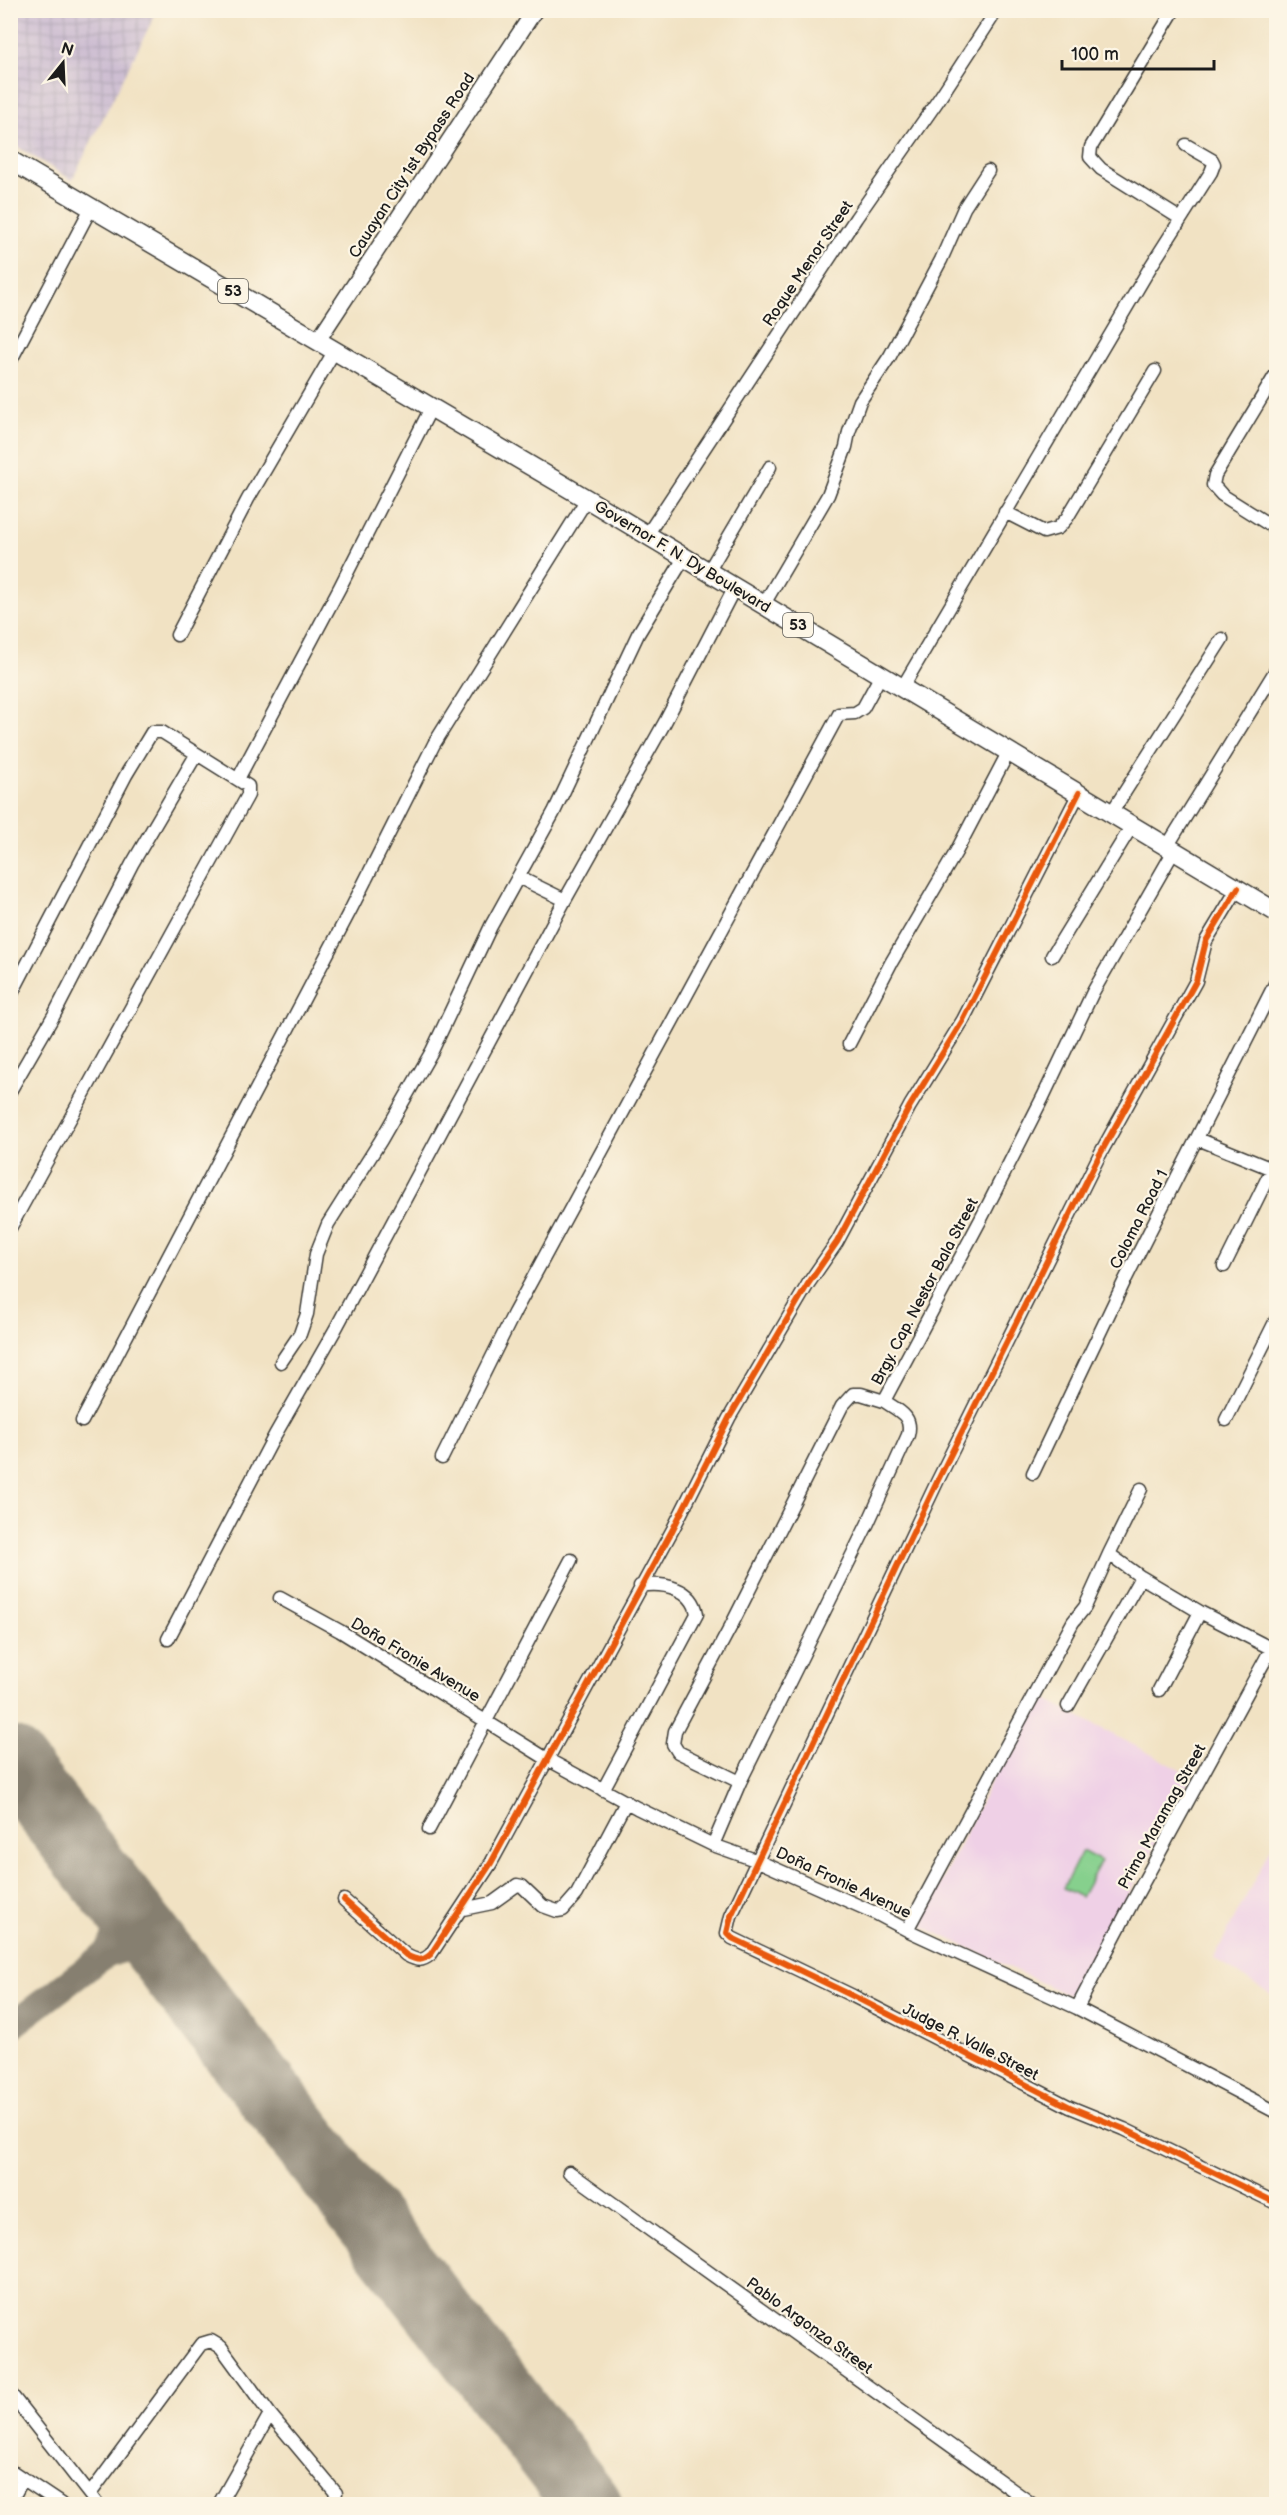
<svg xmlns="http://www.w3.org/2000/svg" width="1287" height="2515" viewBox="0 0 1287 2515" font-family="'Balsamiq Sans',sans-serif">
  <defs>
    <pattern id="industrial-grid" width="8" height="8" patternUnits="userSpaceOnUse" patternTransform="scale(1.5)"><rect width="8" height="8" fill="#cdbed2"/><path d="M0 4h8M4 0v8" fill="none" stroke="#afa3b4"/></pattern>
  </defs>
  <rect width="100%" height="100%" fill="#fcf5e5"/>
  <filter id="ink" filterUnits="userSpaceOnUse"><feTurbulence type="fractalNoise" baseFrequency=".0167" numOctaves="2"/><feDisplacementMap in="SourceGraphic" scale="12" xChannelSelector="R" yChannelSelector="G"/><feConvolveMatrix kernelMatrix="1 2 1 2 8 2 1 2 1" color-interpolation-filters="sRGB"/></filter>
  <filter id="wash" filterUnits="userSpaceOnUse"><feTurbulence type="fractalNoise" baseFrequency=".008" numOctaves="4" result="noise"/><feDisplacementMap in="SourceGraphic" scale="24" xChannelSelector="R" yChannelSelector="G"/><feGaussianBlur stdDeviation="1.35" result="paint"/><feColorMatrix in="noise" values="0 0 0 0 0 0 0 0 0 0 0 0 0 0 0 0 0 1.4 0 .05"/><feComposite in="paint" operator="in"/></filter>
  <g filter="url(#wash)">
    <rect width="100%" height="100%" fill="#f1e2c3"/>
    <path fill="#efd0e6" d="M1035 1693 1192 1776 1074 1998 920 1925Z
      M1272 1846 1276 1849V1998L1214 1958Z"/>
    <path fill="url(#industrial-grid)" d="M11 10 157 11 72 180 11 143Z"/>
    <path fill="#86d08d" stroke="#517654" stroke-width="1.5" d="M1082 1851 1101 1861 1081 1897 1063 1888Z"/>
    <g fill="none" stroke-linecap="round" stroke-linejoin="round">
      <path stroke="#867f70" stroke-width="27" d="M98 1960C122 1940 123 1913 109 1887
        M10 2027 98 1960C139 1937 154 1947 181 1980"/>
      <path stroke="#867f70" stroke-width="68" d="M10 1760 588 2504"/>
    </g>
  </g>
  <g filter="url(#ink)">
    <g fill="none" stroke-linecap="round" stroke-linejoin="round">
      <g stroke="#3c3a35" stroke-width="15">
        <path id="minor" d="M1174 10 1091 147 1090 157 1101 169 1181 219
          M10 362 91 208
          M1005 512 1044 532 1058 528 1067 518 1155 371
          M1276 529 1222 495 1213 485 1215 475 1276 374
          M647 535 856 218 939 99 997 10
          M708 572 770 467
          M764 604 828 495 846 447 849 432 860 401 890 356 941 260 964 208 988 171
          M177 635 248 499 335 350
          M902 688 1151 266 1211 172 1214 164 1212 160 1186 145
          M238 779 340 587 431 408
          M1112 812 1222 639
          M1168 845 1276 670
          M1238 888 1206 941 1196 981 1099 1156 937 1482 731 1916 727 1933 732 1938 853 1996 1070 2107 1124 2129 1276 2203
          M565 900 665 722 735 587
          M1052 956 1133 824
          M10 997 126 775 152 732H162L248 786V795L10 1228
          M849 1044 891 963 956 852 1009 751
          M10 1091 54 1015 132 864 196 755
          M1198 1139 1272 1169
          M1224 1266 1276 1161
          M281 1362 300 1334 307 1314 316 1254 328 1224 381 1140 432 1051 491 926 554 812 638 634 684 558
          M1226 1420 1276 1320
          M82 1421 352 907 434 744 587 499
          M442 1458 514 1313 839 714 855 713 863 708 881 675
          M1033 1473 1124 1282 1276 982
          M1141 1489 1109 1554 1141 1577 1200 1612 1276 1651
          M280 1598 340 1631 547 1759 637 1808 713 1845 758 1861 875 1913 907 1930 1077 2008 1276 2112
          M168 1639 275 1435 335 1330 565 900 518 877
          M1159 1690 1200 1612
          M1068 1706 1141 1577
          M740 1782 678 1752 673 1744 675 1731 731 1626 842 1406 853 1394H861L884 1401
          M603 1790 697 1614C693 1588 663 1582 640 1586
          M429 1829 571 1560
          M713 1845 740 1782 868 1523 908 1435C913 1416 899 1411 884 1401L981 1219 1043 1097 1093 992 1175 849
          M344 1900 406 1955C417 1961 422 1962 431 1954L491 1863 673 1529 729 1418 808 1284 837 1242 910 1106 963 1020 1079 793
          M463 1909 492 1903 517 1885 522 1886 543 1906 557 1911 563 1910 577 1894 626 1802
          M907 1930 1073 1622 1085 1607 1109 1554
          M1077 2008 1132 1903 1276 1640
          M569 2172 1032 2504
          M10 2393 97 2504
          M10 2470 61 2504
          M90 2494 201 2344 211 2341 221 2347 270 2414 336 2493
          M10 2503 23 2479
          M219 2504 270 2414"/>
      </g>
      <g stroke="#3c3a35" stroke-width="18">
        <path id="major" d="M318 340 535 10"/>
      </g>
      <g stroke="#3c3a35" stroke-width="21">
        <path id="highway" d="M10 160 587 499 1276 912"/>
      </g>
      <use href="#minor" stroke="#fff" stroke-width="12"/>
      <use href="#major" stroke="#fff" stroke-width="15"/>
      <use href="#highway" stroke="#fff" stroke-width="18"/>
      <g stroke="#fcf5e5" stroke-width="10">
        <path id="cycleway" d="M1238 888 1206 941 1196 981 1099 1156 937 1482 731 1916 727 1933 732 1938 853 1996 1070 2107 1124 2129 1276 2203
          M344 1900 406 1955C417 1961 422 1962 431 1954L491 1863 673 1529 729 1418 808 1284 837 1242 910 1106 963 1020 1079 793"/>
      </g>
      <use href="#cycleway" stroke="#e8590c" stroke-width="6"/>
    </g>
  </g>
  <g text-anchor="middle" stroke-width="4.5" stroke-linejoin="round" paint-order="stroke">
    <g fill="#fcf5e5" stroke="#5f5d58" stroke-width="1.5">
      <rect x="218" y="279" width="30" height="24" rx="4.5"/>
      <rect x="783" y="613" width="30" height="24" rx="4.5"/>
    </g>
    <g font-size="15" font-weight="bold" fill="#1c1c1c">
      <text x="233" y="296">53</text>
      <text x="798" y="630">53</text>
    </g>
    <g font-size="16" fill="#1c1c1c" stroke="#fcf5e5">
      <text transform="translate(411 165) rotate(-57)" y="6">Cauayan City 1st Bypass Road</text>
      <text transform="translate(807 263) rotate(-56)" y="6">Roque Menor Street</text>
      <text transform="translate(683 556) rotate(31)" y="6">Governor F. N. Dy Boulevard</text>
      <text transform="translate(1138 1219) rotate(-63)" y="6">Coloma Road 1</text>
      <text transform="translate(924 1291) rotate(-62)" y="6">Brgy. Cap. Nestor Bala Street</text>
      <text transform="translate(416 1659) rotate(31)" y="6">Doña Fronie Avenue</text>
      <text transform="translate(1161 1816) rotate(-61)" y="6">Primo Maramag Street</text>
      <text transform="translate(844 1882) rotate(25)" y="6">Doña Fronie Avenue</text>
      <text transform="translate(971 2041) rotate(27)" y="6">Judge R. Valle Street</text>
      <text transform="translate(810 2325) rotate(36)" y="6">Pablo Argonza Street</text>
    </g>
  </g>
  <rect width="1287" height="2515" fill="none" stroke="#fcf5e5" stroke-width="36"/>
  <g transform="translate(63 63) rotate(18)" stroke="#fcf5e5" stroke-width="4.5" paint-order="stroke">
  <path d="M0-4.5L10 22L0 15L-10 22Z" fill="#1c1c1c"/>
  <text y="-9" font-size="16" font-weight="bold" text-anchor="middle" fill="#1c1c1c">N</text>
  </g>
  <path d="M1062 60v9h152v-9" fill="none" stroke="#1c1c1c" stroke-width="3"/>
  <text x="1071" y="60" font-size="18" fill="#1c1c1c" stroke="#fcf5e5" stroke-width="4.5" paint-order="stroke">100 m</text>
</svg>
